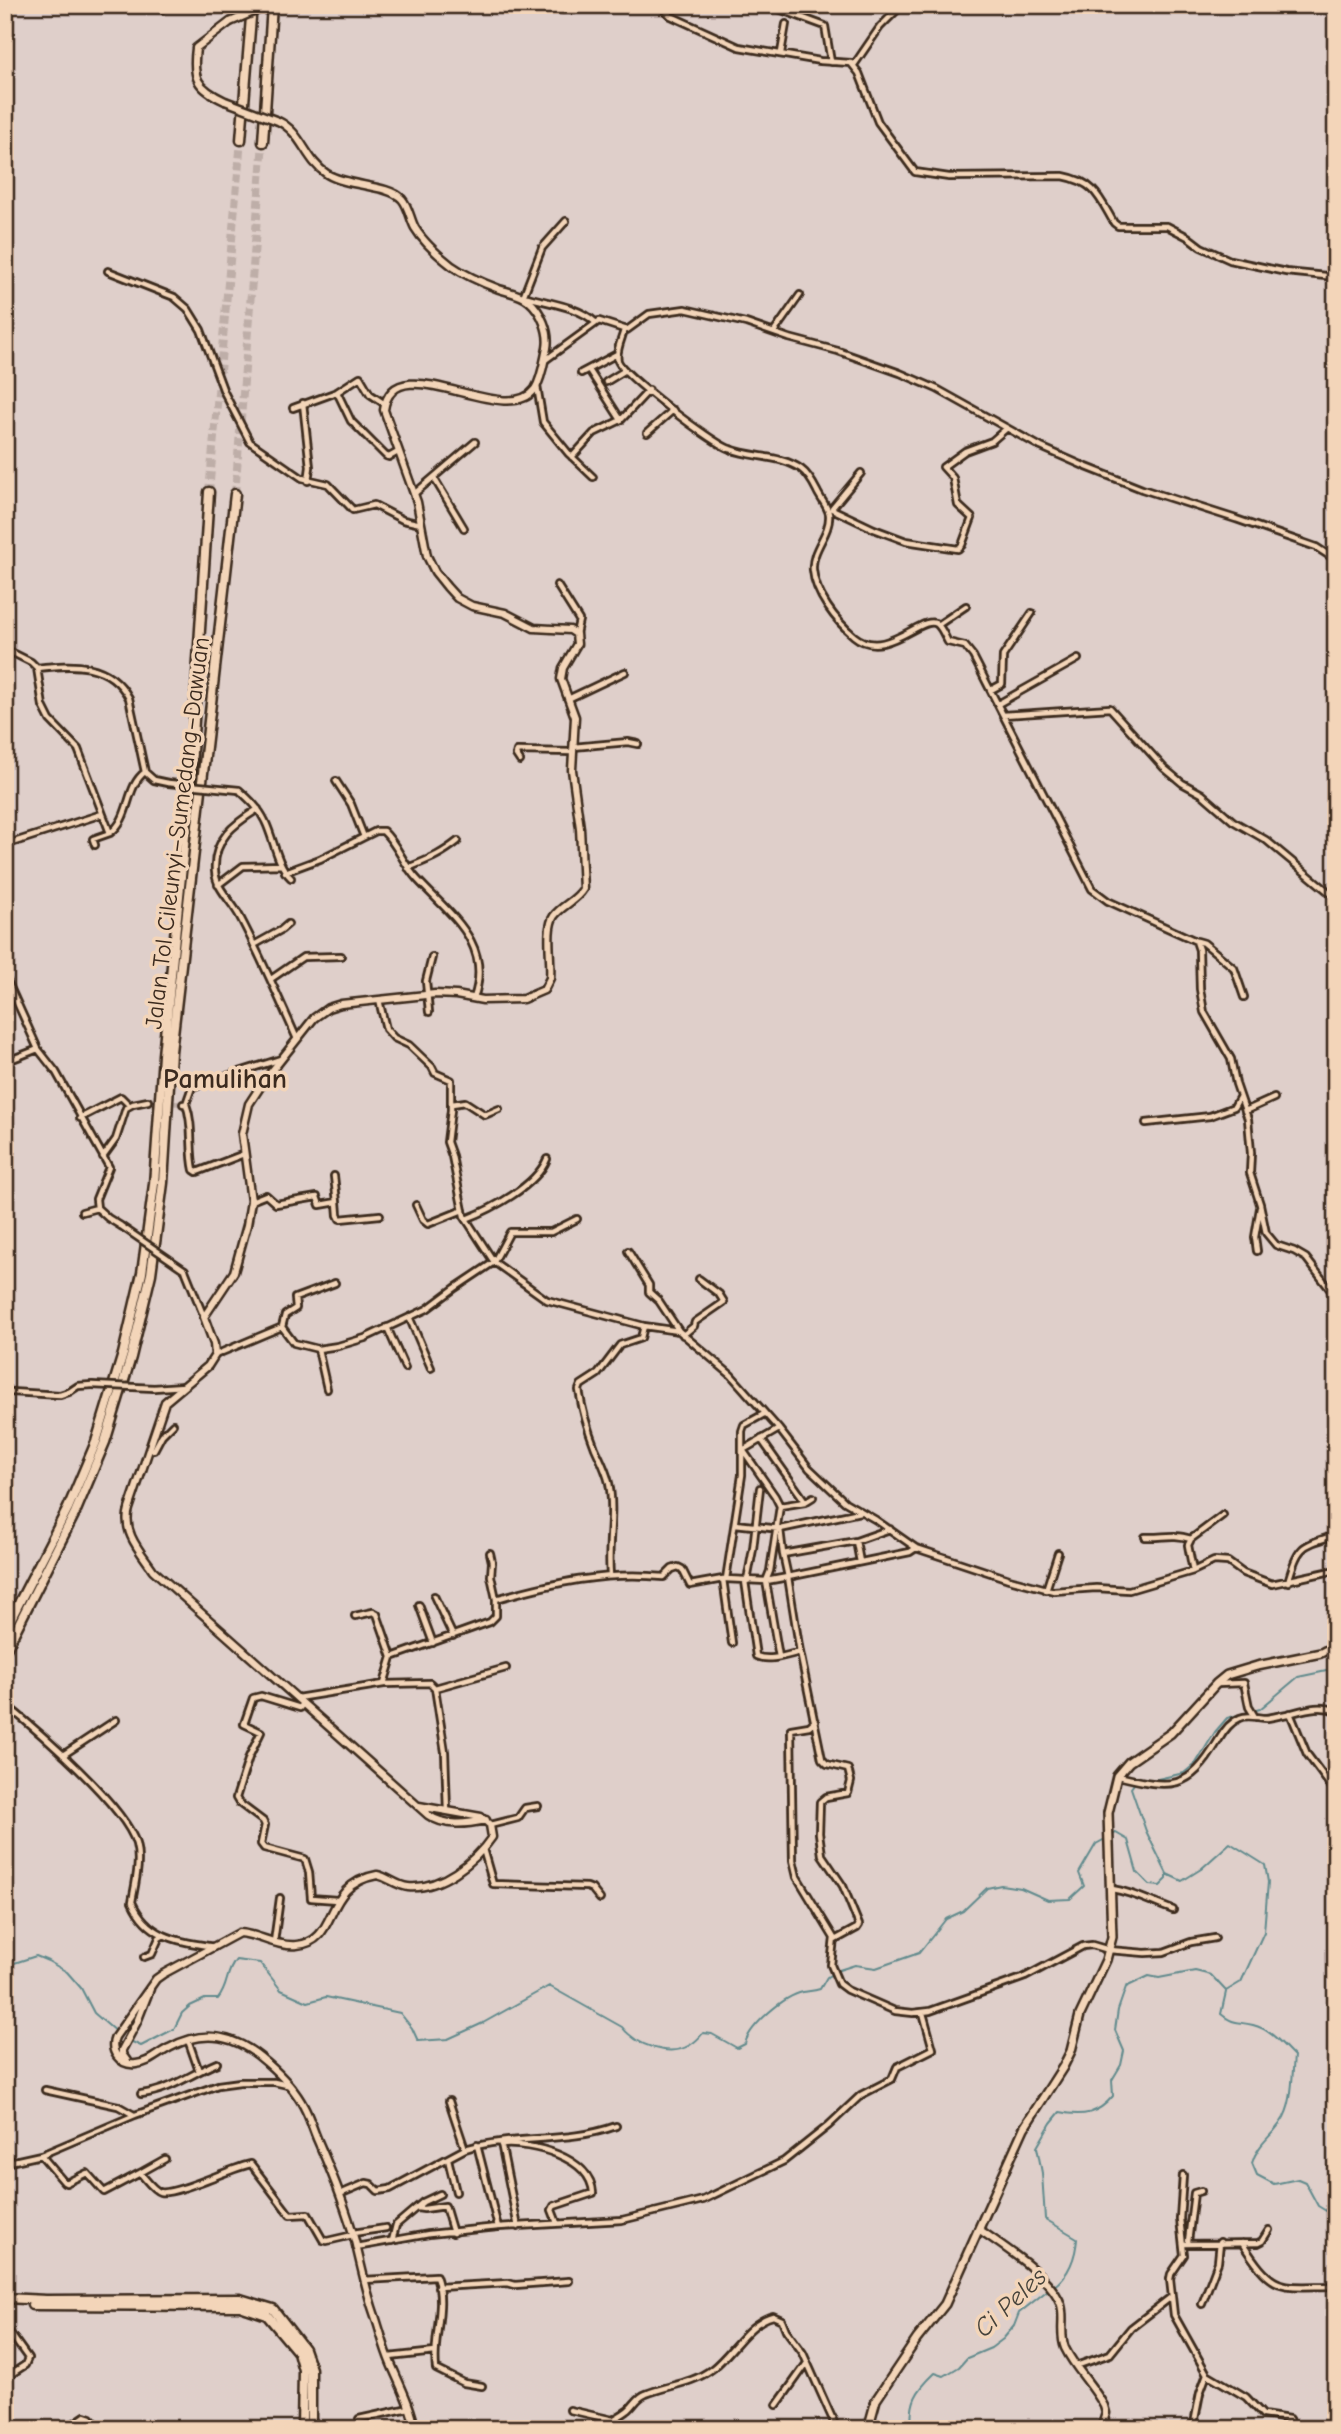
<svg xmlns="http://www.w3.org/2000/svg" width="1341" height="2434" viewBox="0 0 1341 2434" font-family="'Comic Neue',sans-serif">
  <rect width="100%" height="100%" fill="#dfcfca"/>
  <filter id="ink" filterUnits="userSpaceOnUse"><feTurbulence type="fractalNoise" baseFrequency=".0143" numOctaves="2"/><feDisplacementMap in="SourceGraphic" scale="14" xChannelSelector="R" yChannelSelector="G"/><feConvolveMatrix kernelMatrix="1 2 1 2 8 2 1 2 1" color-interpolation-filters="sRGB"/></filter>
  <g filter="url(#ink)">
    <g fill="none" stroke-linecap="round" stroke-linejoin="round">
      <path stroke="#628b8d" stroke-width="2" d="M1110 1836 1116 1833 1128 1840 1137 1872 1150 1885 1160 1886 1167 1879V1874
        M5 1966 36 1956 48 1961 67 1972 81 1988 94 2013 116 2032
        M1226 1992 1221 2014C1235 2025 1237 2021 1253 2025 1270 2029 1282 2044 1294 2056 1292 2076 1293 2106 1281 2122 1271 2137 1257 2145 1252 2163L1257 2175 1274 2184 1298 2179 1305 2182 1318 2206 1336 2217
        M130 2041 141 2046 174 2029 182 2013 190 2006 205 1999H218C229 1985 225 1973 236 1960L260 1963 281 1990 308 2002 326 1997 400 2013 412 2028 418 2041 448 2039 483 2023 549 1986 622 2027C636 2045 669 2058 690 2045 695 2042 700 2037 703 2033L712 2034 737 2048 745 2044C749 2026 784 1996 803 1992 809 1991 814 1991 820 1989L827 1977 839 1970 855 1965 876 1968 919 1953 946 1919 963 1911 987 1888 1001 1885 1021 1888 1048 1900 1070 1899 1084 1886 1079 1873 1096 1844 1105 1839
        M1053 2287C1069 2276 1076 2256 1077 2238L1045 2219 1042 2173 1037 2147 1051 2123 1060 2112C1083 2117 1098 2114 1113 2096L1112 2080 1121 2065 1124 2051 1115 2030 1118 2010 1126 1987 1149 1976 1159 1978 1195 1971 1211 1975 1226 1991 1241 1982 1264 1932 1268 1882 1265 1865 1230 1843 1201 1869 1182 1881 1167 1874 1146 1831 1131 1788 1139 1777 1149 1781 1184 1773 1196 1763 1215 1732 1227 1718 1260 1709 1298 1677 1336 1669
        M912 2429C909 2402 916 2391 935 2373L944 2376 959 2367 967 2358 991 2348 1003 2339 1014 2326 1019 2313 1048 2290"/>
      <path stroke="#beaea8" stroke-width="4.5" stroke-dasharray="4.5 2" stroke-linecap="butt" d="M148 1101 183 1104"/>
      <path stroke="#beaea8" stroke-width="8" stroke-dasharray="8 4" stroke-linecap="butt" d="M209 492 241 140
        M235 494 263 142"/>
      <g stroke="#3b2a1e" stroke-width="10">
        <path id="minor" d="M544 5 563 10 617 5
          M659 5 671 16 739 47 820 61 851 63 859 73 878 122 915 172 949 177 1063 176C1095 182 1099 197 1114 223L1118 226H1167L1188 237 1201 247 1230 260 1286 272 1336 277
          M162 9 163 5
          M779 9 825 26 831 62
          M781 53 786 24
          M854 65 880 27 902 5
          M108 271 174 297 188 309 201 330 224 392 250 442 302 478 328 484 353 510 374 505 403 520 421 524
          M524 296C547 303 578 306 595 322
          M523 297 542 248 566 221
          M624 330C622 339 615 352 618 361 624 376 712 443 730 449 753 458 781 455 801 469 808 474 813 483 817 491 820 498 828 507 829 514 831 534 811 549 813 570 815 594 836 621 854 636 885 662 923 613 937 624 942 628 945 637 948 642L965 646 973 656 1003 715 1110 708 1164 768 1182 783 1202 794 1233 821 1266 840 1336 898
          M774 332 800 295
          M544 361 599 321 627 330 649 314 685 309 746 323 789 338 838 351 900 373 937 389 1041 447 1084 466 1142 489 1236 519 1316 547 1336 560
          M589 370 621 420
          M581 373 617 354
          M606 382 624 371
          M537 386 543 422 569 454 593 477
          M337 392 360 377 370 394 385 404
          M303 403 310 467 308 481
          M293 408 337 392 351 421 386 456 389 457 398 452
          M647 433 673 410
          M572 457 594 433 621 420 649 390
          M434 478 464 528
          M414 494 475 442
          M832 508 861 473
          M832 509 874 529 906 541 958 549 962 545 972 518 958 505 953 478 943 467 965 451 992 441 1007 428
          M557 585 579 620 576 634
          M938 625 966 606
          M5 649 31 662 37 668C73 664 109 661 129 698L145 772 154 780 168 783
          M37 668 43 706 50 720 78 749 110 833C131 819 125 787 145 772
          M991 690 1002 684 1003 656 1032 613
          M568 699 625 672
          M998 704 1078 659
          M1003 715 1092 889 1108 901 1196 941 1199 950 1200 989 1204 1012 1231 1059 1236 1084 1248 1119 1251 1153 1250 1173 1260 1204 1266 1233 1276 1245 1294 1251 1306 1258 1336 1297
          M573 747 628 742 638 744
          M520 761 516 755 517 751 572 752
          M336 781 351 804 364 837
          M239 790C249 799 259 808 265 821 274 839 276 863 291 878
          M258 809C234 824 213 839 215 871 216 889 232 901 240 917 261 957 279 998 297 1039
          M5 845 102 814
          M95 845 93 839 110 833
          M408 868C429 859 439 856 458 841
          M285 872 320 859 376 831H383C398 845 403 864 417 879 450 915 493 943 474 998
          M218 885 243 866 281 865
          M1197 941 1204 943 1234 968 1244 997
          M254 945 281 930 288 924
          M5 976 38 1049 56 1072 109 1167 96 1199 97 1208 108 1218 121 1226
          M271 979 303 957 341 956
          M379 1000 386 1029 394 1038 409 1045 432 1067 435 1073 451 1080V1110L447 1142 452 1156 464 1216 494 1262 547 1300 644 1326 679 1331 731 1375 779 1429 809 1468 845 1502 876 1520 916 1548 1009 1579 1054 1591 1096 1588 1129 1590 1193 1571 1214 1561 1228 1562 1243 1573 1272 1584 1336 1570
          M429 1012 426 981 432 957
          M5 1062 38 1049
          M183 1104H186L192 1087 281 1059
          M186 1104C194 1126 189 1148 194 1170L197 1172 244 1154
          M452 1104 465 1102 485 1115 499 1109
          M1245 1111 1274 1098
          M80 1118 121 1097 129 1105
          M1146 1123 1210 1116 1234 1107 1240 1096
          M103 1157 116 1139 126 1108 133 1104 148 1101
          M334 1176 337 1202
          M251 1201 266 1195 276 1204 317 1197 320 1205 337 1202 338 1215 340 1219 380 1215
          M416 1205 423 1220 428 1224 463 1210
          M82 1212 97 1208
          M466 1219C492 1209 536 1186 547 1159
          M628 1251 649 1285V1292L659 1301 679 1331
          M1257 1251 1255 1237 1260 1208
          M185 1270 204 1317
          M410 1319 431 1368
          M282 1327 285 1315 296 1308 295 1298 335 1283
          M387 1327 405 1368
          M683 1335 694 1326 695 1322 724 1302 719 1294 699 1279
          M318 1349 327 1389
          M215 1355 282 1327 294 1343 318 1349 338 1346 365 1338 427 1309 455 1288 494 1262 510 1232H551L577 1219
          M154 1388 184 1386
          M5 1394 11 1392 60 1395 69 1392 78 1386 92 1385
          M779 1429 743 1450 775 1496 780 1506 805 1502 813 1497
          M761 1439 805 1501
          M149 1450H154L162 1435 173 1424
          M735 1524 780 1529 860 1512
          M780 1529 783 1554
          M890 1529 856 1541 783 1554 788 1577 910 1552 916 1548
          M1145 1537C1165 1538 1171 1533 1191 1539
          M856 1541 860 1562
          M490 1553 492 1562 491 1576 496 1599
          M1193 1571 1188 1545 1191 1539 1223 1515
          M610 1575C607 1544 615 1513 609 1483 606 1470 600 1459 595 1448 588 1430 582 1409 579 1390L581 1385 598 1374 620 1345 641 1338 644 1326
          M726 1579 766 1581 770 1571 780 1506
          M745 1581 756 1656C769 1662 787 1655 800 1652L788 1577 766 1581 779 1657
          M747 1581 753 1549 760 1488
          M1288 1582C1299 1545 1300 1546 1336 1535
          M1046 1590 1058 1553
          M434 1596 453 1636
          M419 1605 433 1643
          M355 1616 373 1612 377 1614 392 1657
          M732 1643 723 1579H726L742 1475V1431L744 1425 764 1414
          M800 1652 822 1759 827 1764 848 1769 851 1781 848 1793 826 1797 820 1802 819 1833 822 1855 843 1886 859 1925 857 1928 835 1940
          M384 1684 430 1683 435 1688 506 1668
          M1217 1684 1244 1683 1249 1707 1255 1717
          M435 1688 445 1752 447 1811
          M297 1698 384 1684 392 1657 490 1622 496 1616V1599C552 1583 606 1571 664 1577L672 1569 678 1567 682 1569 690 1585 723 1579
          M5 1704C36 1729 126 1807 136 1844 141 1862 135 1884 132 1902 148 1938 178 1941 214 1947
          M303 1704 300 1708 261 1696 253 1698 244 1724 261 1732 249 1757 236 1798 239 1803 263 1821 265 1825 261 1844 264 1848 305 1859 309 1872 311 1898 337 1900
          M1290 1713 1307 1754 1336 1793
          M815 1721 809 1726 791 1729 793 1860 797 1877 834 1938 831 1965 839 1984 847 1990 895 2011 913 2013 930 2011 1025 1977 1083 1946 1092 1945 1109 1950 1145 1953 1164 1952 1191 1942 1215 1938
          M63 1755 116 1720
          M1118 1776C1171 1789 1189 1791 1218 1741 1223 1732 1230 1722 1240 1718 1248 1714 1258 1718 1267 1718 1274 1717 1281 1715 1288 1714 1304 1710 1320 1704 1336 1711
          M1336 1795 1333 1806 1336 1819
          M490 1825 518 1818 525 1808 538 1806
          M483 1849 493 1884 587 1887 592 1889 600 1899
          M1112 1889C1136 1893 1150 1902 1173 1910
          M274 1942 280 1898
          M144 1957 152 1954 159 1938 164 1935
          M188 2040 199 2071
          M45 2090 118 2106 134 2115
          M141 2094C170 2091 190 2074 217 2063
          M449 2101 465 2149
          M501 2143 518 2227
          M477 2145 498 2227
          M501 2145C531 2142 591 2157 593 2193L554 2206 552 2210 557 2223
          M41 2155 64 2182 66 2183 87 2173 104 2192 140 2173C145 2178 153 2190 160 2192 174 2196 233 2167 251 2164L290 2215 308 2214 323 2240 327 2241 353 2235
          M448 2159 456 2192
          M5 2163 41 2155 135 2115 218 2085 240 2082H274L287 2085
          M140 2173 165 2159
          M1183 2175 1180 2219 1184 2255 1171 2274 1170 2279 1174 2315 1207 2374 1200 2393 1193 2429
          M340 2194 366 2183 371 2184 378 2191 390 2189 465 2149C515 2134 567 2144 616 2126
          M417 2208 424 2209 445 2206 453 2233
          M353 2233 386 2228
          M392 2241 396 2225 423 2202 440 2194
          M1188 2242 1194 2193 1201 2191
          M1242 2243C1275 2294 1278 2286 1336 2286
          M1184 2244 1258 2243 1262 2241 1269 2230
          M356 2247 429 2234 498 2227 622 2220 703 2200 784 2161 828 2126 861 2095 892 2079 897 2067 933 2049 923 2013
          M364 2280 436 2276C447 2305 432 2339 436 2369L464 2383 482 2386
          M438 2287 508 2283 515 2285 569 2281
          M1202 2304 1218 2262 1220 2242
          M5 2326 28 2358 25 2365 5 2378
          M389 2357 435 2352
          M1076 2366 1110 2354 1131 2328 1171 2297
          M1207 2374 1246 2397 1263 2415 1289 2419 1294 2429
          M777 2405 807 2363
          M570 2410 613 2420
          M359 2419 409 2408
          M611 2427 613 2420C617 2417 622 2415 627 2411 634 2406 637 2397 646 2394 669 2385 692 2384 712 2369 732 2354 748 2322 773 2316L782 2320 786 2330 803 2353 837 2429
          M66 2429 85 2416 91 2418 100 2429
          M601 2429 625 2426 639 2429"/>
      </g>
      <g stroke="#3b2a1e" stroke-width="11">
        <path id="secondary" d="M980 2230C1003 2246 1053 2278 1061 2305 1065 2319 1059 2334 1065 2348 1075 2369 1093 2385 1104 2406L1106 2413 1101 2429"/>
      </g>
      <g stroke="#3b2a1e" stroke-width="11">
        <path id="primary" d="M225 101C197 88 192 79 196 48L230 22
          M278 121C302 132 305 160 327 174 348 187 388 184 402 199 409 207 410 219 415 228 424 243 438 255 452 266 466 276 483 283 499 289 508 292 521 294 529 301 541 311 550 332 547 348 544 361 542 378 535 389 505 430 393 343 384 410L417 502 427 556 435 572 447 587 457 598 472 606 505 613 534 628 570 630 576 634 577 644 563 668 561 679 575 717 572 770 580 828 583 889C576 901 562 905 554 916 545 929 552 961 550 978L544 990 523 999 483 1000 456 995 435 994 341 1004 328 1008 314 1018 264 1081 249 1104 242 1134 251 1201 247 1225 234 1272 204 1317 214 1344 215 1355 208 1366 165 1402 129 1509C122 1532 140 1551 153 1570L428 1815C445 1827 467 1824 486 1820
          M127 2061 122 2054V2050L137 2022 150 1989
          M415 2429C411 2406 400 2385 391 2364 384 2348 380 2330 374 2313 366 2290 361 2265 355 2241 346 2207 332 2173 318 2141 313 2130 310 2118 304 2107 296 2091 280 2074 266 2062 236 2035 205 2028 169 2048 157 2054 149 2063 136 2064 120 2066 109 2051 115 2037L156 1979 163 1974 239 1933C259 1934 276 1947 297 1945 340 1942 321 1885 377 1875 388 1877 397 1886 408 1887 440 1890 475 1862 492 1837L490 1825 481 1817 419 1806"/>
      </g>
      <g stroke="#3b2a1e" stroke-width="12">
        <path id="trunk" d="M868 2429 876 2400 917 2339 945 2304 1024 2128 1063 2067 1071 2051 1080 2015 1106 1960 1112 1937 1108 1813 1117 1776 1129 1762 1171 1733 1216 1684 1227 1675 1257 1666 1321 1653 1336 1645"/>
      </g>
      <g stroke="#3b2a1e" stroke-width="13">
        <path id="motorway" d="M241 140 252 5
          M263 142 272 5
          M5 1630 68 1508 96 1442 123 1354 142 1273 154 1184 163 1055 189 797 209 492
          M5 1651 75 1513 105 1442 131 1357 151 1274 163 1183 171 1052 235 494
          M5 2298 46 2300 240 2299 273 2309 304 2349 311 2369V2428
          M32 2305 240 2306 267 2315 298 2352 303 2370 302 2428"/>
      </g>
      <use href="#minor" stroke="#f3d5b9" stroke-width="4.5"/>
      <use href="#secondary" stroke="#f3d5b9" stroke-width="6"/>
      <use href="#primary" stroke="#f3d5b9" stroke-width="6"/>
      <use href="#trunk" stroke="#f3d5b9" stroke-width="7"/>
      <use href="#motorway" stroke="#f3d5b9" stroke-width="8"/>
      <g stroke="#3b2a1e" stroke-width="10" stroke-linecap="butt">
        <path id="minor-bridge" d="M168 783 239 790
          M121 1226 185 1270
          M92 1385 154 1388"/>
      </g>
      <g stroke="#3b2a1e" stroke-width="11" stroke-linecap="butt">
        <path id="primary-bridge" d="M230 22 270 5
          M225 101 278 121"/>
      </g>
      <use href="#minor-bridge" stroke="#f3d5b9" stroke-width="4.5"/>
      <use href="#primary-bridge" stroke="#f3d5b9" stroke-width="6"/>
    </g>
  </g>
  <g text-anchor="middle" stroke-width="7" stroke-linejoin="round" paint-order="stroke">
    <g font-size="24" fill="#3b2a1e" stroke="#f3d5b9">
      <text transform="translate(177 833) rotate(-83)" y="8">Jalan Tol Cileunyi–Sumedang–Dawuan</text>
    </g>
    <g font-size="26" font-style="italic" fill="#45423a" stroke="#f3d5b9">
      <text transform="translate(1010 2302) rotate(-43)" y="9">Ci Peles</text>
    </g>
    <g font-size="28" font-weight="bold" fill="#3b2a1e" stroke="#f3d5b9">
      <text x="225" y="1088">Pamulihan</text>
    </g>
  </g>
  <rect width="1341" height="2434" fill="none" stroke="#f3d5b9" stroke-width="28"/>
  <rect x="14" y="14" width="1313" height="2406" fill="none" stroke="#3b2a1e" stroke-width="2.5" filter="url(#ink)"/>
</svg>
